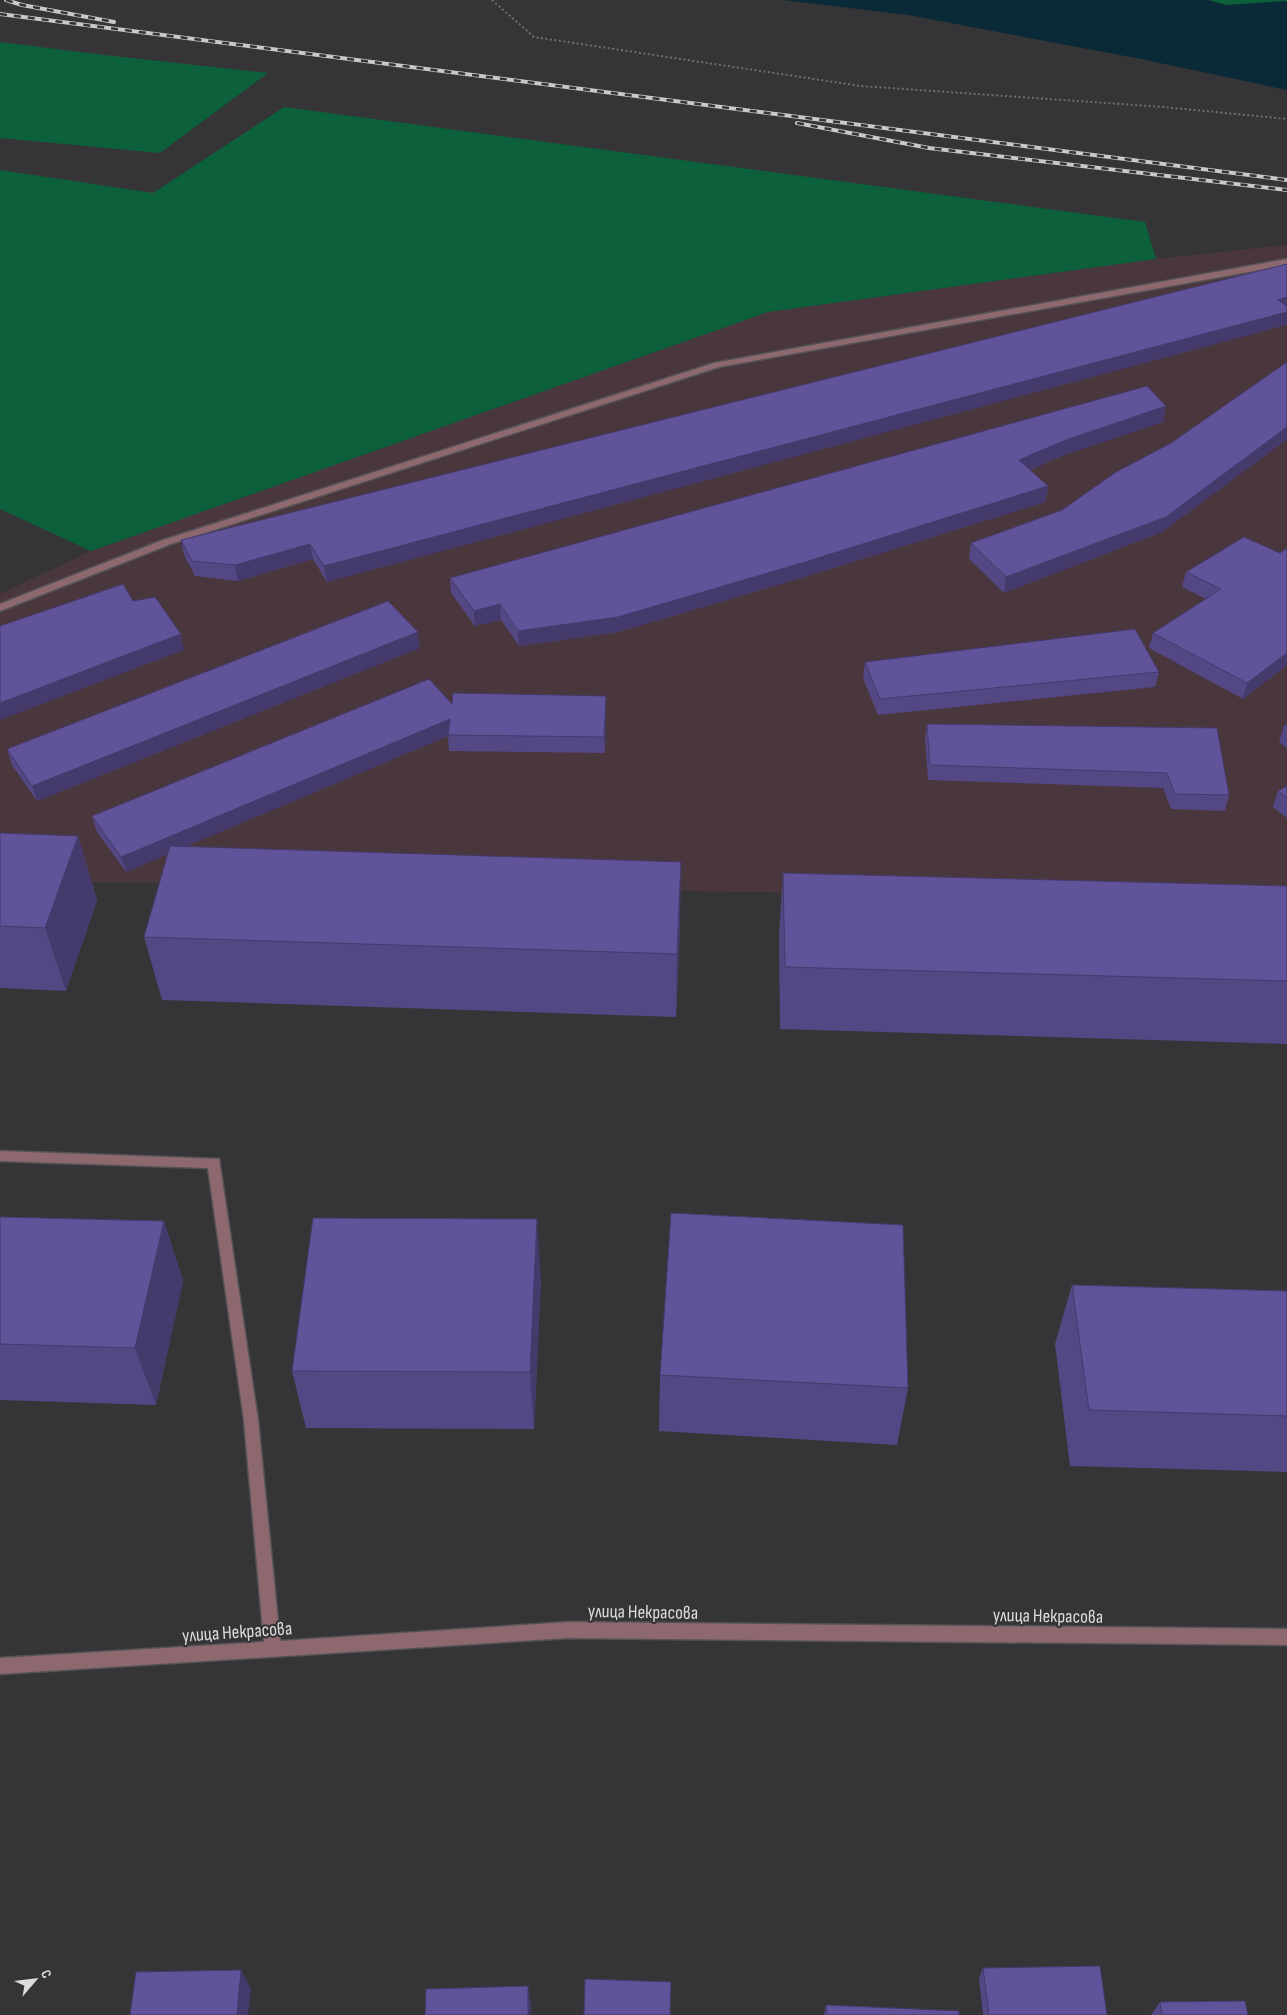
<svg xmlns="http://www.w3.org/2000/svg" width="1287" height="2015" viewBox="0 0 1287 2015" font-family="'Sofia Sans Condensed',sans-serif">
  <rect width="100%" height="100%" fill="#353537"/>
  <path fill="#4a373d" d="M1287 245V900L84 882 0 875V594L91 551 768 312 1156 259Z"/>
  <path fill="#0c613c" d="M1208 0H1287V2L1226 5Z
    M0 42 104 55 268 73 160 153 0 138Z
    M284 107 1145 222 1156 259 768 312 91 551 0 509V170L153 193Z"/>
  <path fill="#0a2a37" d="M783 0H1208L1226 5 1285 1 1287 2V90L1141 59 908 15Z"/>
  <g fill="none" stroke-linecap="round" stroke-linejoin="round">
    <g stroke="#535355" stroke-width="3">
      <path id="minor" d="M1287 259V265L719 367 171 544 0 611V604L163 540 714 363Z
        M0 1151 219 1159 258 1420 280 1641 569 1622 1287 1629V1645L569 1638 0 1674V1658L264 1642 244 1420 208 1168 0 1161Z"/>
    </g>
    <path stroke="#6f6f71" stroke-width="2" stroke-dasharray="2 2.5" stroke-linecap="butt" d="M492 0 534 37 861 86 1164 107 1287 119"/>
    <use href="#minor" fill="#8e686f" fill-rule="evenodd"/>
    <g stroke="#c9c9cb" stroke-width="4">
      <path id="rail" d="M6 0 22 5 114 22
        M0 14 1287 180
        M797 123 929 148 1287 190"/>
    </g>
    <use href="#rail" stroke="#353537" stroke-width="2.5" stroke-dasharray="7" stroke-linecap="butt"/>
  </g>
  <path fill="#534784" d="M1287 264 327 582 313 559 238 581 195 576 184 555 181 540Z
    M1287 362V439L1162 532 1004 593 969 559 971 543 1062 510 1171 443Z
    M1166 406 1163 422 1064 455 1030 470 1048 486 1045 502 801 578 618 632 519 646 501 620 475 626 451 593 450 578Z
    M1287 548V665L1243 699 1149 648 1153 633 1206 599 1182 587 1186 572 1280 553Z
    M420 648 37 801 12 765 7 749Z
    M865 662 1159 672 1155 687 878 715 863 678Z
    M452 704 606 711 605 753 449 751 448 736 186 846 680 925 676 1017 162 1000 144 937 168 854 126 872 97 832 92 816Z
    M927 724 1217 728 1229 795 1225 811 1171 809 1163 788 928 780 925 739Z
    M1287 724V748L1279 742 1284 726Z
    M1287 786V818L1273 807 1278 791Z
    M0 833 78 836 97 900 66 991 0 988Z
    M783 873 1287 886V1044L780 1029 779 936Z
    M0 1217 164 1221 183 1281 156 1405 0 1400Z
    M541 1279 534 1429 306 1428 292 1371Z
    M1072 1285 1287 1291V1472L1070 1466 1055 1344Z
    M660 1375 908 1388 897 1445 659 1431Z
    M983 1968 1107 2015H983L979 1978Z
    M1160 2002 1248 2015H1151Z
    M826 2005 959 2015H824Z"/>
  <path fill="#443a6b" d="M1287 297V325L327 582 324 566 1278 300Z
    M1166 406 1163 422 1064 455 1017 475 1019 460 1066 440Z
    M1287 427V439L1162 532 1004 593 1006 577Z
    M1048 486 1045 502 801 578 618 632 519 646 518 631Z
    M310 544 313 559 238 581 235 565Z
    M500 604 501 620 475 626 474 611Z
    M418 632 420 648 37 801 32 786Z
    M181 634 184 650 0 720V703Z
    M1287 653V665L1243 699 1247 683Z
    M606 696V711L605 753 604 737Z
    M450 719 448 736 126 872 121 857Z
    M78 836 97 900 66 991 45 928Z
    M681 862 680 925 676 1017 677 954Z
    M537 1219 541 1279 534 1429 530 1372Z
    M164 1221 183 1281 156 1405 135 1348Z
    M241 1970 251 1989 248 2015H237Z
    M528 1986 531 2004V2015H528Z"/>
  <path fill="#615399" stroke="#443a6b" d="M1287 264V297L1278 300 1287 306V312L324 566 310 544 235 565 192 561 181 540Z
    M1287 362V427L1166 517 1006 577 971 543 1062 510 1116 472 1171 443Z
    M1147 386 1166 406 1066 440 1019 460 1048 486 802 563 618 617 518 631 500 604 474 611 450 578Z
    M1244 537 1280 553 1287 548V653L1247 683 1153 633 1221 589 1186 572Z
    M123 584 133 601 155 597 181 634 0 703V626Z
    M388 601 418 632 32 786 7 749Z
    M1135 629 1159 672 880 699 865 662Z
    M429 679 452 704 453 693 606 696 604 737 448 735 450 719 121 857 92 816Z
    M927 724 1217 728 1229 795 1175 794 1167 773 930 765Z
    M1287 786V798L1278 791Z
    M0 833 78 836 45 928 0 926Z
    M170 846 681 862 677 954 144 937Z
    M783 873 1287 886V981L785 967Z
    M671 1213 903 1225 908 1388 660 1375Z
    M0 1217 164 1221 135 1348 0 1344Z
    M313 1218 537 1219 530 1372 292 1371Z
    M1072 1285 1287 1291V1416L1089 1410Z
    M1100 1966 1107 2015H989L983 1968Z
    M241 1970 237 2015H130L136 1972Z
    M585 1979 671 1982 670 2015H584Z
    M528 1986V2015H425L426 1989Z
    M1245 2001 1248 2015H1162L1160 2002Z
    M826 2005 959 2011V2015H827Z"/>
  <g text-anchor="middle" stroke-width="4.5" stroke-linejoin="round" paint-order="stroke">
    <g font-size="19" fill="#dcdcdd" stroke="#353537">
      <text transform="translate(643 1611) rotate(1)" y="7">улица Некрасова</text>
      <text transform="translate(1048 1615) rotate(1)" y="7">улица Некрасова</text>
      <text transform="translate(237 1631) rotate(-4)" y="7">улица Некрасова</text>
    </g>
  </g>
  <g transform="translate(35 1980) rotate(62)" stroke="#353537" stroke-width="4" paint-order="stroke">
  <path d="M0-4L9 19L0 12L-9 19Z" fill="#dcdcdd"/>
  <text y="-8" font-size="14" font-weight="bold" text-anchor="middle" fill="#dcdcdd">С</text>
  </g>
</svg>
